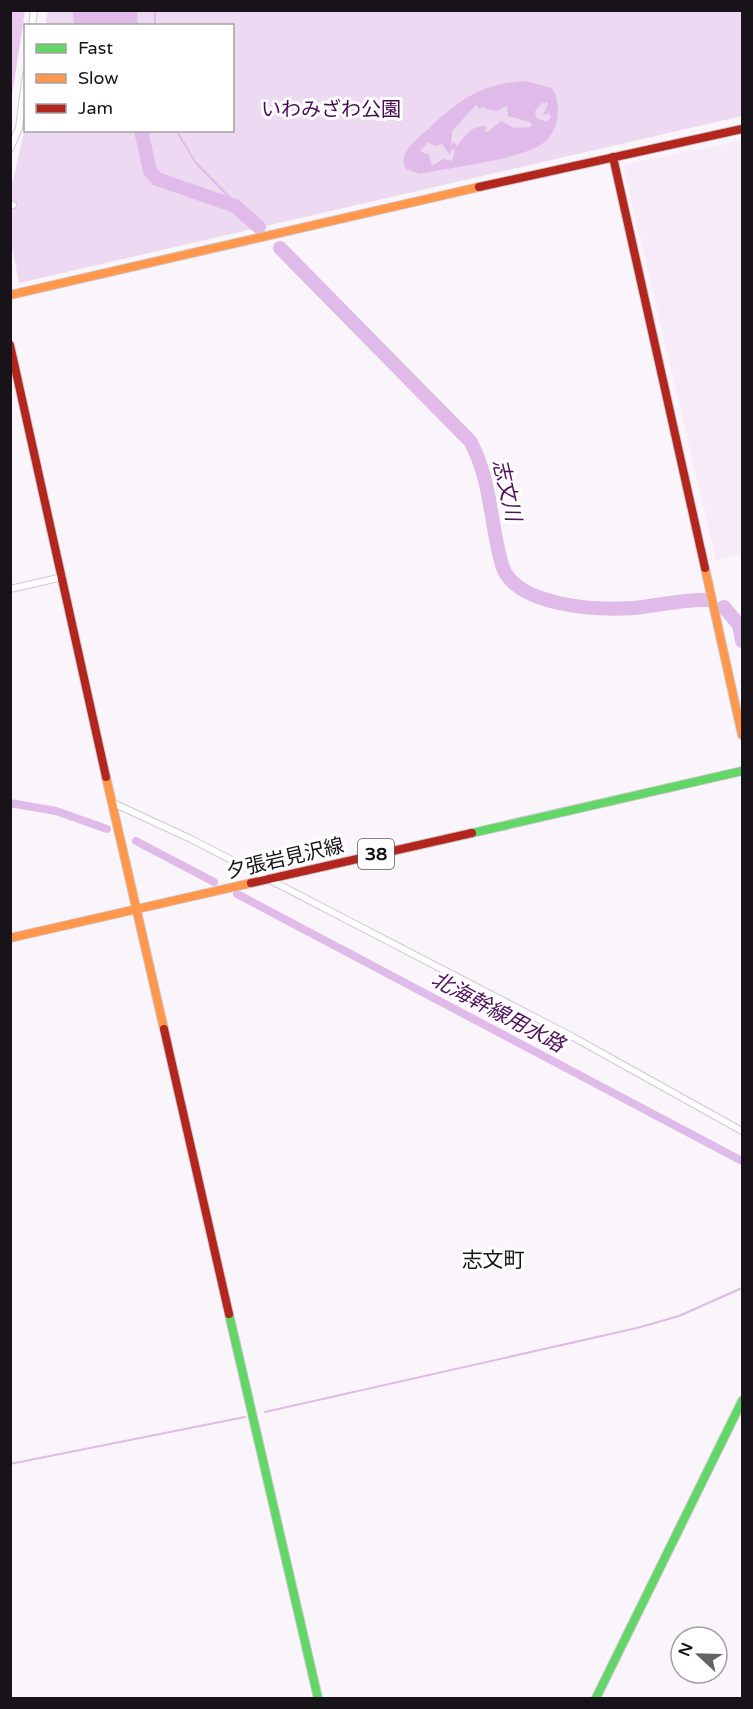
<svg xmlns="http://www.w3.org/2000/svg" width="753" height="1709" viewBox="0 0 753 1709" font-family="'Varela Round','Noto Sans JP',sans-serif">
  <rect width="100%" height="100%" fill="#faf5fa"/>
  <path fill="#f7eaf9" d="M742 140V554L716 560 623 165Z"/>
  <path fill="#edd9f1" d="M48 11H742V116L19 283 11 242 10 193 25 128 26 130H232V26L45 25Z"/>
  <path fill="#eacbf0" d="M11 10 25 11 11 102 10 11Z"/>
  <path fill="#e0bae8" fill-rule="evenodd" d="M73 11H137L138 25H74Z
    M525 81 552 88C564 108 558 138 535 148 507 161 452 167 420 174L406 169 403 161C406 147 418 138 428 129 461 99 480 84 525 81ZM543 102 544 105 546 102 548 103 543 115 549 113 551 117 547 122 536 118 535 111ZM476 105 478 106 479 110 484 106 485 109 497 111 507 106 508 116 530 122 532 125 530 127 514 128 501 121 487 132 484 130 487 127C471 124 466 136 457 146L454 142 451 146 452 131ZM428 142 435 146 442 144 450 155 451 150H455L452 161 443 159 432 166 429 155 420 151Z"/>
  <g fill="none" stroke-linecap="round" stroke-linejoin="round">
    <path stroke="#e0bae8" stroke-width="2" d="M155 26V10
      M176 130 196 163 241 209
      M265 1412 637 1328 679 1316 742 1288
      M10 1464 245 1417"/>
    <path stroke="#e0bae8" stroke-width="8" d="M10 803 56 811 107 829
      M136 841 214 882
      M237 894 742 1161"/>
    <path stroke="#e0bae8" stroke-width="14" d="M141 130 150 171 157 179 235 206 259 227
      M280 248 470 441C491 478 490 523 502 565 514 606 597 611 633 608 657 606 683 599 707 600
      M724 607 739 625 742 641"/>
    <g stroke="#cecacf" stroke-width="8">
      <path id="street" d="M32 26 34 10
        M10 149 19 128 26 74
        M10 205H13
        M10 589 63 577
        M113 803 191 839 573 1037 742 1131"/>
    </g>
    <g stroke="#cecacf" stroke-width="10">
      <path id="fast" d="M472 833 742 771
        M229 1314 318 1698
        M596 1698 742 1401"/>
    </g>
    <g stroke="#cecacf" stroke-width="10">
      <path id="slow" d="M10 295 479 187
        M705 568 742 735
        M106 777 164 1029
        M10 938 251 883"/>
    </g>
    <g stroke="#cecacf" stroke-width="10">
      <path id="jam" d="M613 157 705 568
        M479 187 742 129
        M10 345 106 777
        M251 883 472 833
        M164 1029 229 1314"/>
    </g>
    <use href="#street" stroke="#fefefe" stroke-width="6"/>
    <use href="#fast" stroke="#63d668" stroke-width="8"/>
    <use href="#slow" stroke="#ff974d" stroke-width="8"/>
    <use href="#jam" stroke="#b3261e" stroke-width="8"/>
  </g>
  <g text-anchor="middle" stroke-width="6" stroke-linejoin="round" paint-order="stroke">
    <rect fill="#fff" stroke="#5d5a5e" stroke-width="1.5" x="358" y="839" width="36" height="30" rx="4.5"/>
    <g font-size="18" font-weight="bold" fill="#181319">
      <text x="376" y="860">38</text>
    </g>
    <g font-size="20" fill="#4b0957" stroke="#fff">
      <text x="331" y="116">いわみざわ公園</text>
    </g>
    <g font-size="20" fill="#181319" stroke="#fff">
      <text transform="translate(285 858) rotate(-13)" y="7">夕張岩見沢線</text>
    </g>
    <g font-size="21" font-style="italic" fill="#50105d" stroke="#fff">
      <text transform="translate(507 490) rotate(77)" y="7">志文川</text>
      <text transform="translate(498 1012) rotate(28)" y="7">北海幹線用水路</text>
    </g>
    <g font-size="21" fill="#181319" stroke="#fff">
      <text x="493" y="1267">志文町</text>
    </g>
  </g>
  <rect width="753" height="1709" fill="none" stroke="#181319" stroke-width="24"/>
  <rect x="24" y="24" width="210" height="108" fill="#ffffff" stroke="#a3a1a3" stroke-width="1.5"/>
  <rect x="36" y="44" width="30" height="9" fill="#63d668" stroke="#a3a1a3" stroke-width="1.5"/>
  <text x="78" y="54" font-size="18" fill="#181319">Fast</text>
  <rect x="36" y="74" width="30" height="9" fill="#ff974d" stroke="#a3a1a3" stroke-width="1.5"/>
  <text x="78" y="84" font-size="18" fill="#181319">Slow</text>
  <rect x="36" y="104" width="30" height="9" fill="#b3261e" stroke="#a3a1a3" stroke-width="1.5"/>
  <text x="78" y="114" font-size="18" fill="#181319">Jam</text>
  <g transform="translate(699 1655) rotate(292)"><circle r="28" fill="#ffffff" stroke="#a3a1a3" stroke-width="1.5"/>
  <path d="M0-4.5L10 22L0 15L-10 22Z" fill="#676268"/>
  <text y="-9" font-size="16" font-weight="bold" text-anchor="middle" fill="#181319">N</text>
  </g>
</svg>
